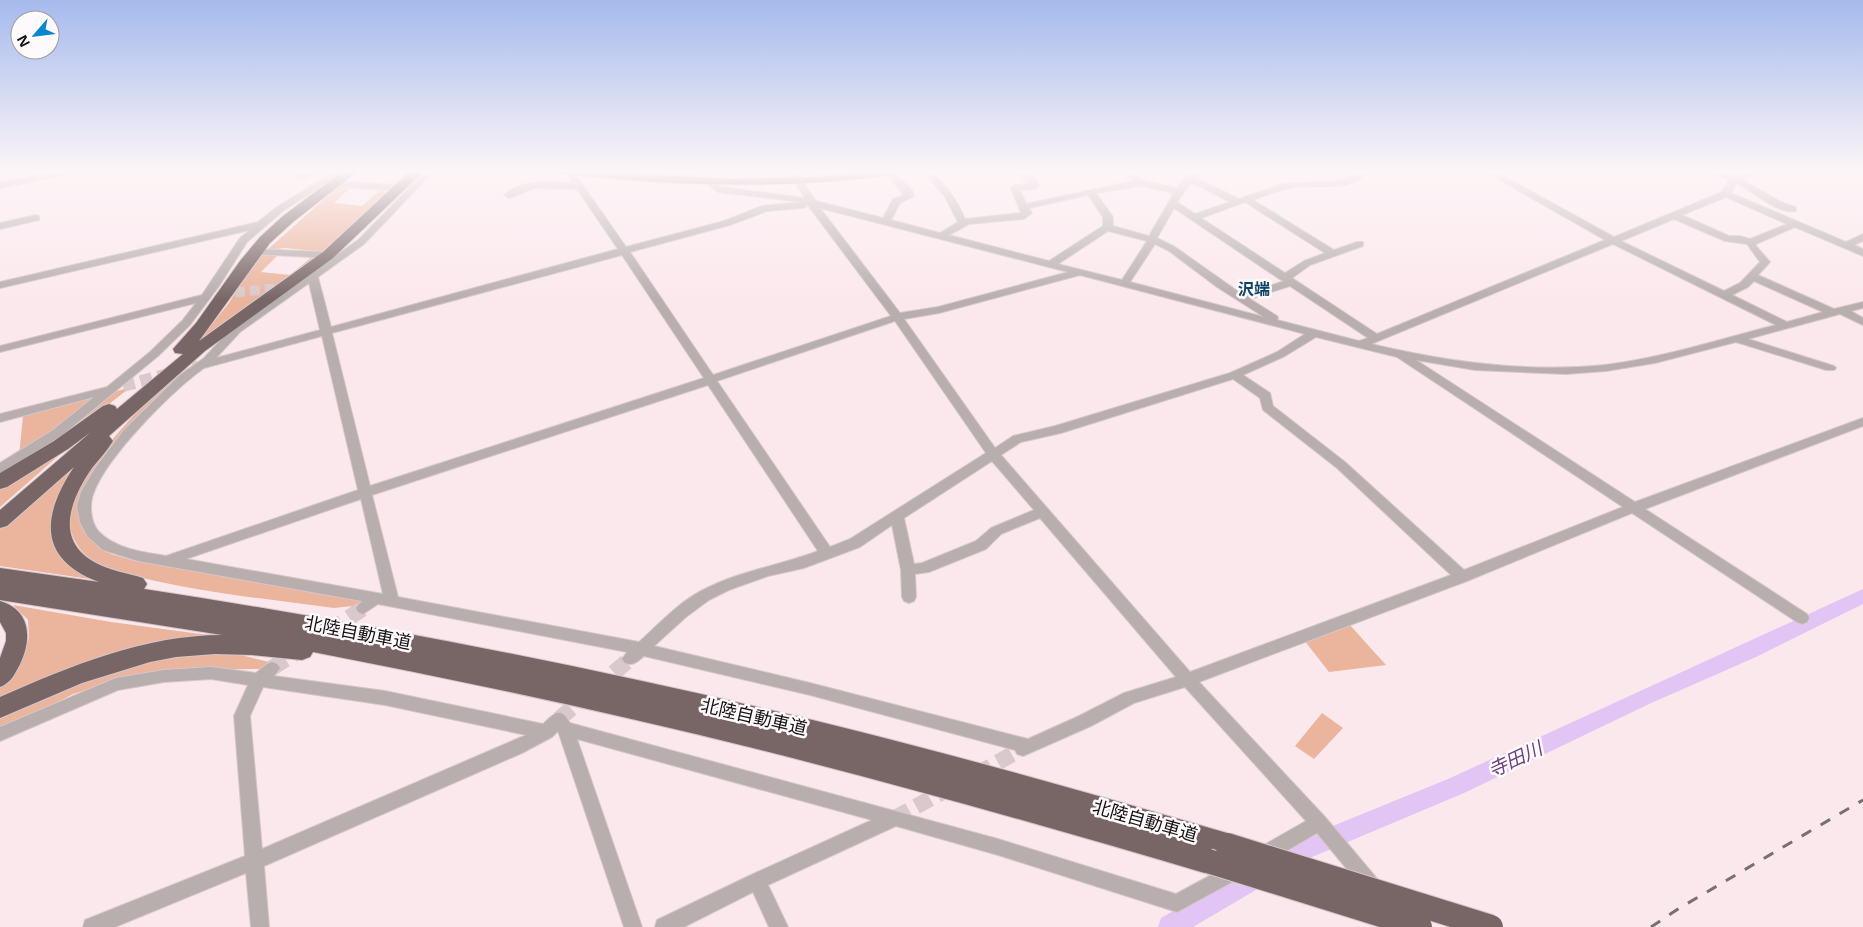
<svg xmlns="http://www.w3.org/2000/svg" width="1863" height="927" viewBox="0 0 1863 927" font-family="'Open Sans','Noto Sans JP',sans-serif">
  <rect width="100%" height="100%" fill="#fbe8ed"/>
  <path fill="#eab49d" d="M338 187 349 189 334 203 362 206 379 191 389 192 326 252 285 248 267 250Z
    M262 255H278L261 272 290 275 313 256 318 257 193 348 229 303 246 275Z
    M179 373 184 374 99 464 84 521 92 541 111 554 135 561 172 565 366 599 361 605 334 608C269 599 202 593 139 577 124 573 106 570 93 561 78 551 68 533 70 516 74 472 146 400 179 373Z
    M131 387 70 434 0 478V471L110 393Z
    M102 394 19 456 23 416Z
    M80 437 0 507V485Z
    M96 442C85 460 49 509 51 528 53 552 71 567 90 579L0 566V528Z
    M13 605 111 622 208 635 155 646 0 704V686L19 665 29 638 28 620Z
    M1348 623 1386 665 1329 672 1304 640Z
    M229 652 273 663 264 669 180 670 121 680 73 694 0 732V717L69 686 161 658Z
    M1322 713 1343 728 1314 759 1295 746Z"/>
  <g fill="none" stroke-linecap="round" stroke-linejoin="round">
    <path fill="#e2c4f5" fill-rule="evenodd" d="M1863 589V604L1756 657 1649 704 1464 793 1312 857 1193 927H1158L1161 918 1296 841 1448 779Z"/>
    <path stroke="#d9c8cc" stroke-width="10" stroke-dasharray="10 5" stroke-linecap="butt" d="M220 294 289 287"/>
    <path stroke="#d9c8cc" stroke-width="12" stroke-dasharray="12 6" stroke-linecap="butt" d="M123 386 198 366
      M360 610 363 608"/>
    <path stroke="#d9c8cc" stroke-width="16" stroke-dasharray="16 8" stroke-linecap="butt" d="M329 631 362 609
      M272 668 300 650
      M559 719 630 659
      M977 774 1018 751
      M895 818 950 788"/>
    <g stroke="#d7c6ca" stroke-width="2">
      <path id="minor" d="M58 171H73L69 174 0 188V182Z
        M295 171H303L304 173 326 171 301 179 298 178Z
        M335 171H344L283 211 247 242 219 286 190 325 158 356 61 436 0 473V463L53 430 94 397 0 422V414L107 387 150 352 182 321 196 303 0 352V346L202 295 240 238 250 230 0 288V282L258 222 277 207Z
        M426 171H436L428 177 364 244 318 277 331 327 618 249 577 189 535 188 512 197 509 198 504 195C522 178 551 182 573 183L565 171H573L626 247 724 221 762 206 801 202 718 192 706 183 710 180 721 187 805 198 798 187 792 171H800L806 187 816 201 883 218 893 199 904 195 885 172 892 171 912 190 914 196 900 203 891 220 940 233 958 222 944 195 922 171H931C946 185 957 199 965 219L1021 213 1011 188 1015 185 1030 184 1016 171C1028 171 1035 175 1039 186L1035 189 1020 190 1026 204 1133 181 1120 171H1129L1145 181 1177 188C1185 179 1190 171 1205 171L1195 180 1202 181 1239 199 1283 184 1335 181 1352 176 1360 171H1369C1355 192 1317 185 1295 187 1280 189 1267 195 1253 200L1334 250 1357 242H1363V246L1310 265 1292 278 1377 334 1605 240 1484 171H1494L1614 237 1722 192 1729 180 1711 173 1710 171H1720L1734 176 1748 171H1759L1758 173 1741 179 1781 202 1796 207V211C1775 214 1754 191 1736 183L1731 193 1846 242 1863 234V241L1854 245 1863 249V256L1795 227 1756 244V246L1770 262 1758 275 1834 309 1863 302V308L1851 311 1863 318V325L1840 314 1748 339 1834 366 1836 368 1834 370H1826L1736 342 1655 363 1606 371 1566 374 1475 370 1416 360 1635 502 1863 418V426L1645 509 1807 614 1809 618 1807 622 1802 624 1797 622 1632 513 1467 581 1199 682 1325 817 1379 881 1382 887 1379 893 1373 896 1367 893 1317 833 1269 861 1263 863 1257 861 1254 855 1257 849 1306 821 1185 687 1134 703 1091 726 1023 756 1017 754 1015 750 810 695 644 656C638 661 634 666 625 663L622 659 627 652 378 604 363 614 358 612 356 608 362 601 138 561 103 550 88 537 80 522 77 506 81 492 96 467 124 430 180 375 204 358 232 328 358 240ZM1190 184 1197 185 1230 202 1195 214 1177 202ZM1142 186 1174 193 1149 236 1113 226V217L1096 193ZM1088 195 1103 217V226L1049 261 949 235 969 224 1024 219 1032 213 1029 208ZM1726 197 1787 224 1750 239 1740 236H1729L1682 215ZM1245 202 1325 253 1304 261 1285 273 1201 218ZM807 204 891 316 713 375 630 252 730 225 767 211 803 208 806 207ZM820 208 1068 272 938 307 900 313ZM1174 208 1281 280 1284 281 1243 295 1175 247 1157 238ZM1674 219 1725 241 1747 244 1760 262 1740 283 1724 291 1621 241ZM1108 231 1147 241 1122 280 1058 264ZM1155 244 1169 251 1217 287 1264 317 1130 282ZM1613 244 1776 325C1720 339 1663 358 1605 365 1528 373 1447 362 1371 344ZM622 255 704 378 370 486 332 333ZM1080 275 1305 334 1277 352 1230 373 1055 426 1013 436 995 448 904 319 939 313ZM1754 281 1823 312 1787 322 1732 295 1748 287ZM309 283 320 330 216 358 240 332ZM1290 286 1368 338 1359 341 1277 320 1278 318 1277 316 1250 299ZM895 321 986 453 850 539 830 547 717 381ZM322 336 358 490 166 556C143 552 116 549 99 532 90 522 89 503 94 492 108 455 172 391 204 368ZM1316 337 1397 357 1623 507 1464 570 1345 462 1273 406 1270 393 1243 375 1285 356ZM1233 379 1260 398 1263 410 1337 468 1451 575 1190 672 1001 455 1021 442 1061 433ZM708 385 818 551C779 566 738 571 701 591 678 603 658 625 639 642L398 597 372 495ZM992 461 1034 510 991 528 976 541 922 563 914 564 904 518ZM361 499 383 594 186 559ZM1040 518 1176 677 1124 693 1079 716 1028 739 810 683 654 646 686 617 709 600 729 590 768 576 804 568 860 547 892 525 901 570 902 597 904 601 909 603 914 601 916 597 915 574 929 572 986 549 1001 534Z
        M643 171H652L661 180 657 183Z
        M335 181 399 185 403 188 399 191 332 186V182Z
        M36 215 39 216V220L0 229V223Z
        M255 249 328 252 333 255 328 258 252 254V250Z
        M272 662 277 664 280 668 274 676 385 691 543 724C555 713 560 706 570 723L998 839 1176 894 1237 861 1243 864 1246 870 1243 876 1177 912 998 855 896 826 768 885 788 927H769L753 892 684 927H655L657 920 751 875 872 820 577 739 642 927H624L558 731 552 737 522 753 264 866 269 927H251L246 873 115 927H83L85 920 245 856 234 716 248 685 211 679 164 682 118 690 0 741V727L116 678 164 670 211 667 256 673 267 664ZM263 687 385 705 526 735 262 849 250 716Z"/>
    </g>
    <g stroke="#d7c6ca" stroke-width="2">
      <path id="major" d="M557 171H593L731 179 815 177 878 171H906L900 174C787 190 676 186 563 174Z"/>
    </g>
    <g stroke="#d7c6ca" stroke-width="2">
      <path id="highway" d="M343 171H358L293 222 270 243 199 341 323 252 410 171H424L333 258 205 351 109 436 113 441C107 451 99 459 92 468 70 500 54 541 96 563 111 571 128 573 143 578L147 584 144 589C379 625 613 671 845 728 973 760 1100 796 1227 833L1236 836 1240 845 1236 854 1227 857 1219 855 1221 861 1217 870 1208 874C1060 830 911 788 761 750 613 713 463 681 313 652L310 657 302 660 252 655 215 654 176 657 150 662 82 683 0 718V697C70 666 145 635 222 635L0 600V568L99 582C37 559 42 515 74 467L7 526 0 528V510L91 432 68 449 7 487 0 489V473L54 441 103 406 109 404 115 406 117 409 183 354 175 353 173 349 196 323 240 261 260 237 283 216Z
        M0 601C33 611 32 642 18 668 13 677 10 683 0 687V658L6 641V633L0 622Z"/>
    </g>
    <use href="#minor" fill="#b7aead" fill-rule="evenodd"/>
    <use href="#major" fill="#887978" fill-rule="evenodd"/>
    <use href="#highway" fill="#776665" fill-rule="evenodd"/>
    <path stroke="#796e71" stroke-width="3" stroke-dasharray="11 11" stroke-linecap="butt" d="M1651 927 1678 909 1863 800"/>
    <g stroke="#d7c6ca" stroke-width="26" stroke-linecap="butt">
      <path id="highway-bridge" d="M1227 845 1491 927
        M1208 861 1420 927"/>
    </g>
    <use href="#highway-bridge" stroke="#776665" stroke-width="24"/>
  </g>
  <linearGradient id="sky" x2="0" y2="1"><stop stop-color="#a5baed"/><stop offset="0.57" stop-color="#fdf5f7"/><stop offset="1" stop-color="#fdf5f7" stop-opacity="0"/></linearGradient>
  <rect width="1863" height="300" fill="url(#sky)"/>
  <g text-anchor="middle" stroke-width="5" stroke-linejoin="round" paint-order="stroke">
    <g font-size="16" font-weight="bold" fill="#0f4366" stroke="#fefafb">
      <text x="1254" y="295">沢端</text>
    </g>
    <g font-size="18" fill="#181214" stroke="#fefafb">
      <text transform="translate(358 633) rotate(11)" y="6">北陸自動車道</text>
      <text transform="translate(754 717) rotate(13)" y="6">北陸自動車道</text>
      <text transform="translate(1145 821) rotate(16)" y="6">北陸自動車道</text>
    </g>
    <g font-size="19" font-style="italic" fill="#69427e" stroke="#fefafb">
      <text transform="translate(1515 759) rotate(-25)" y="7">寺田川</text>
    </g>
  </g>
  <g transform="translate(35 35) rotate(242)"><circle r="24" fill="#fefafb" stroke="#a29d9f"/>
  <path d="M0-4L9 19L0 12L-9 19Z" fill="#0786cd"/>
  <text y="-8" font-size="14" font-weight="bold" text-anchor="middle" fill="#181214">N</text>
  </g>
</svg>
